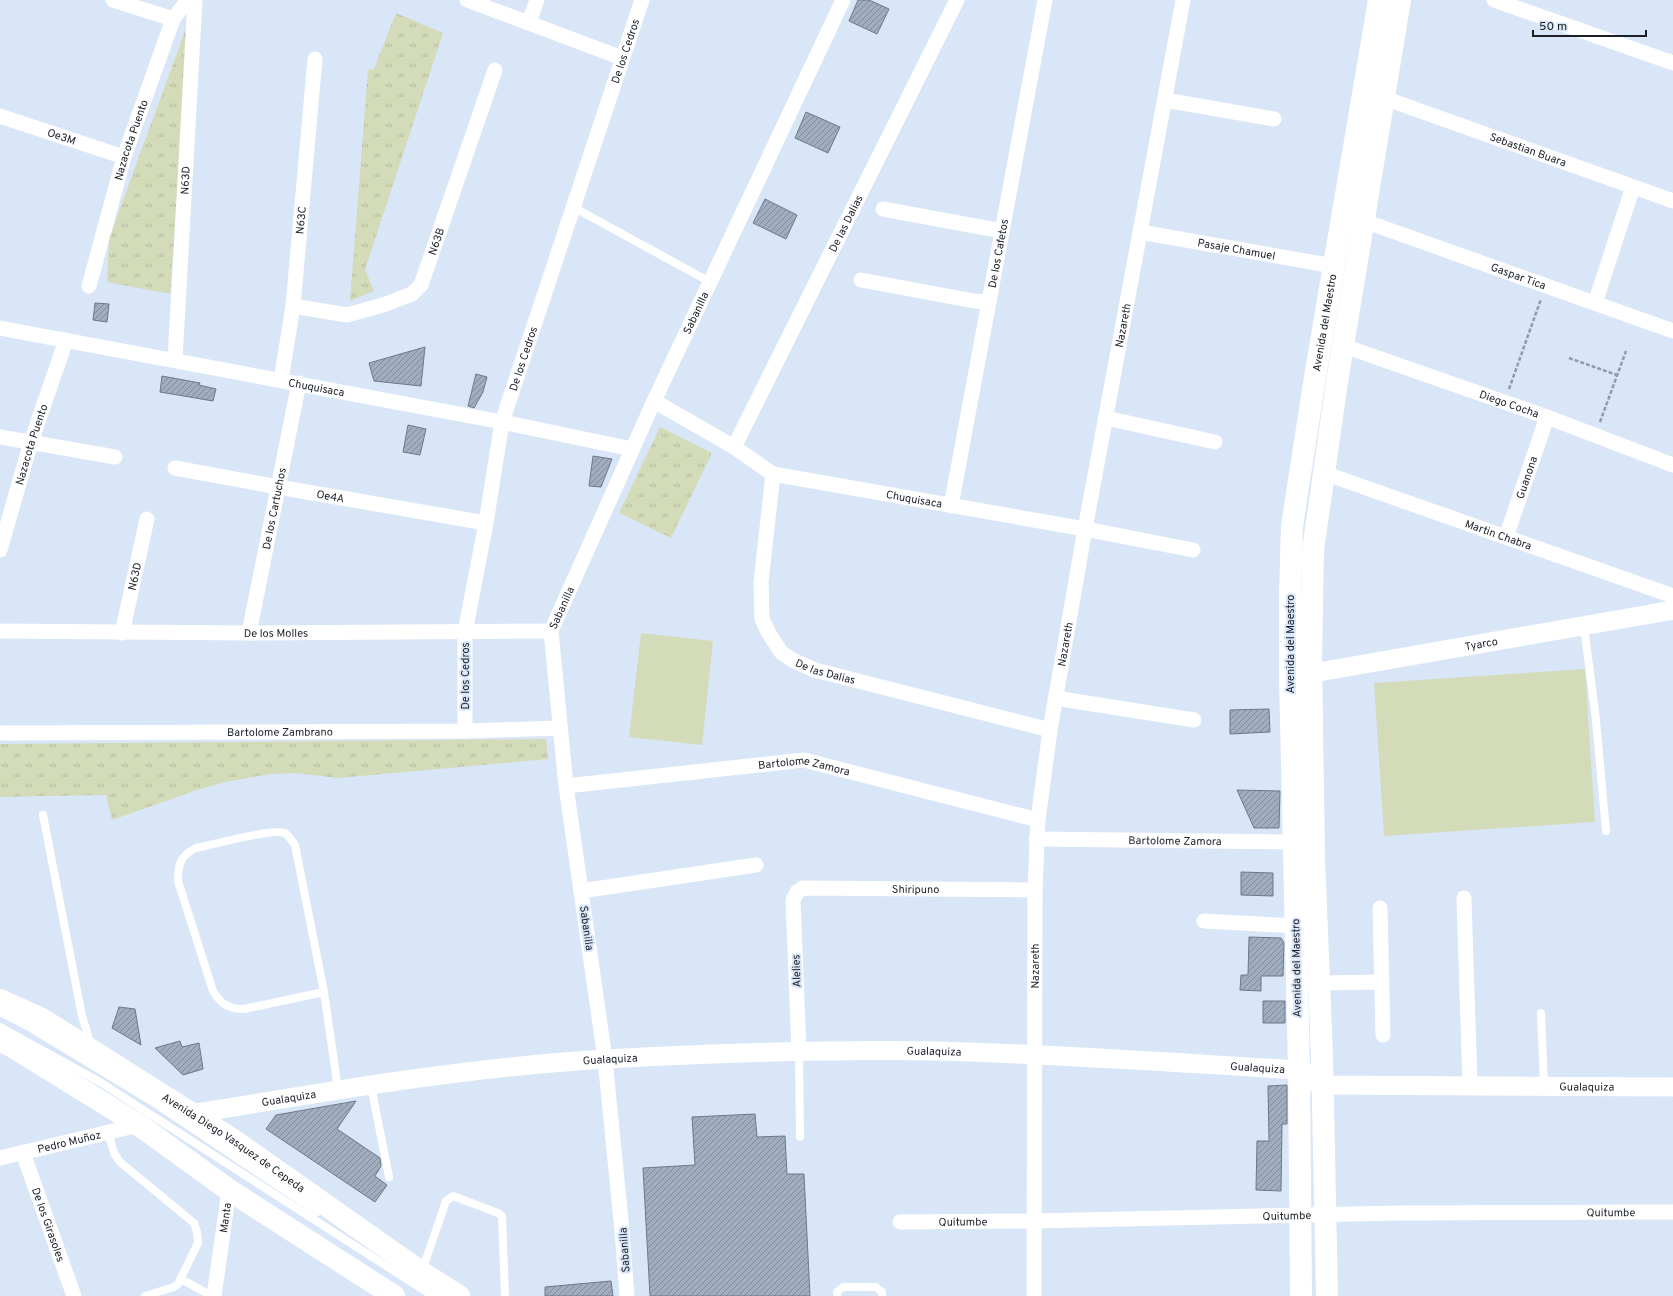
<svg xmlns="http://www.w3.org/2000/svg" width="1673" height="1296" viewBox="0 0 1673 1296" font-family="Overpass,sans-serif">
  <defs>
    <pattern id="park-tufts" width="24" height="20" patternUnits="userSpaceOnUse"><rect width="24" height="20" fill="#d4dbb9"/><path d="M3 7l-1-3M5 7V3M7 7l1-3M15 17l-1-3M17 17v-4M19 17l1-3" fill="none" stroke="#b5bc9f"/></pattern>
    <pattern id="building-hatch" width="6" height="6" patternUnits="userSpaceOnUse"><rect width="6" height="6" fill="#a0adbf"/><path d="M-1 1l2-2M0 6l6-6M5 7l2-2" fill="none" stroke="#828c9b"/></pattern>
  </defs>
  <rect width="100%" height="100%" fill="#d8e6f8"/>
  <path fill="url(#park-tufts)" d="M192 12 170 294 107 282 109 239Z
    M396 13 443 33 365 270 374 291 350 301 368 70 374 69Z
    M660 427 712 453 671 538 619 513Z
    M546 739 548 759 338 778 295 773 270 774 225 782 194 791 112 820 106 795 0 797V744Z"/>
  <path fill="#d4dbb9" d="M641 633 713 641 702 745 629 737Z
    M1585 669 1595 822 1384 836 1374 683Z"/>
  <path fill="url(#building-hatch)" stroke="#6d798a" d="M858 0H869L889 9 877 34 849 21Z
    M806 112 840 127 828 153 795 138Z
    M765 199 797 215 786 239 753 223Z
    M95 303 109 304 107 322 93 320Z
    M425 347 421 386 374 381 369 363Z
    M476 374 487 377 483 392 474 408 468 406Z
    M162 376 200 383 199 385 216 389 213 401 160 392Z
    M408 425 426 429 420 455 403 452Z
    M593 456 612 459 601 487 589 486Z
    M1269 709 1270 732 1230 734V710Z
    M1237 790 1280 791 1279 828H1254Z
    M1241 872 1273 873V896L1241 895Z
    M1249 937 1281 938 1284 943 1283 976H1261V991L1240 990 1241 975H1248Z
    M1263 1001H1285V1023H1263Z
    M119 1007 135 1009 141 1045 112 1028Z
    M180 1041 182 1047 199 1043 203 1069 183 1075 155 1048Z
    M1287 1085V1124H1282L1281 1191 1256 1190 1257 1141H1269L1268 1086Z
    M356 1101 337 1129 380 1158 381 1166 375 1176 387 1185 375 1202 266 1129 276 1115Z
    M755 1114 757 1137 785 1136 787 1174H804L810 1296H650L643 1168 695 1165 692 1117Z
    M611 1281 613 1296H545V1287Z"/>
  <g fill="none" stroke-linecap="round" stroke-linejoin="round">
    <path stroke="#919ca9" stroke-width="2.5" stroke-dasharray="4 2" stroke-linecap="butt" d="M1569 358 1617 375
      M1509 389 1541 299
      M1600 422 1626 351"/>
    <path stroke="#fff" stroke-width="8" d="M573 207 710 282
      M1584 626 1596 720 1606 831
      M43 815 82 1016 91 1045
      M324 992 244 1009C228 1009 221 1004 213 991L178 881C178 864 180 856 196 848 212 845 272 828 285 833 289 836 292 841 295 845L324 992 338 1089
      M0 1012 31 1028 153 1102 317 1212
      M1541 1013 1544 1086
      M0 1027 100 1082 433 1296
      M799 1051 800 1137
      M371 1086 389 1177
      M108 1132 114 1153 120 1162 194 1223 197 1232 198 1243 178 1284 174 1287 145 1296
      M422 1271 446 1201 453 1196 498 1213 502 1216 505 1296
      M181 1279 212 1296
      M837 1296V1292L843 1287H876L882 1292V1296"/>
    <g stroke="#fff" stroke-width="15">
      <path d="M113 0 173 19"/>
      <path d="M467 0 622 58"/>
      <path d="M1494 0 1673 63"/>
      <path d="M529 22 537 0"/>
      <path id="s1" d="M1384 98 1673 201"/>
      <path d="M1165 100 1274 119"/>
      <path id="s2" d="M0 116 124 157"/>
      <path d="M883 209 1002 231"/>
      <path id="s3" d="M1364 221 1673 331"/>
      <path id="s4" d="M1140 232 1334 266"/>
      <path d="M861 280 974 301 989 302"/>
      <path id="s5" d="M89 286 124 157 173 19 188 0"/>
      <path d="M1595 303 1633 187"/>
      <path id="s6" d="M293 306 347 315 383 305 412 294 421 285 495 70"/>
      <path id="s7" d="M0 328 502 422 632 449"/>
      <path id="s8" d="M1344 346 1547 417 1673 465"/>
      <path id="s9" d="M175 360 195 0"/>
      <path id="s10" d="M281 380 293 306 315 59"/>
      <path id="s11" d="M654 401 734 447 773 474 1085 529 1193 550"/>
      <path d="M1106 418 1215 442"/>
      <path d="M0 437 115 457"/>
      <path id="s12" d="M734 447 957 0"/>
      <path id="s13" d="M175 468 278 487 486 523"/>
      <path id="s14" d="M1324 473 1673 596"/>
      <path id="s15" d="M773 474 761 582 762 619 768 632 781 652 792 660 815 670 1050 730"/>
      <path id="s16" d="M951 506 1045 0"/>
      <path id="s17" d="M1506 537 1547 417"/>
      <path id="s18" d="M0 550 31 442 66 340"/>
      <path id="s19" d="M0 631 249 633 551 631"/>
      <path id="s20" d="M122 633 147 519"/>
      <path id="s21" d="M249 633 299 383"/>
      <path d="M1055 698 1194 720"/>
      <path id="s22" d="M465 731V632L486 523 502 422 642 0"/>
      <path id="s23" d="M0 733 465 731 560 728"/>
      <path id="s24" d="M566 786 804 760 1038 820"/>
      <path id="s25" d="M1036 839 1303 842"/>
      <path d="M581 891 756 865"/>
      <path d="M1464 898 1470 1086"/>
      <path d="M1380 908 1383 1035"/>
      <path d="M1204 921 1296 926"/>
      <path d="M1319 983 1382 982"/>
      <path id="s26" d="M799 1051 793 900 797 892 803 888 1035 890"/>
      <path id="s27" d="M23 1153 74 1296"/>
      <path id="s28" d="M0 1158 139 1125"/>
      <path id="s29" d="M900 1222 1034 1221 1401 1213 1673 1212"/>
      <path id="s30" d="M214 1296 229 1190"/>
      <path id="s31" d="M627 1296 622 1231 605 1059 566 786 551 631 654 401 843 0"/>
      <path id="s32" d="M1034 1296 1035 890 1038 820 1050 730 1085 529 1183 0"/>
    </g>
    <g stroke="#fff" stroke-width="19">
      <path id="s33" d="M1296 676 1673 610"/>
      <path id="s34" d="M192 1114C330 1091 468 1067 607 1059 717 1053 827 1049 937 1051 1058 1054 1179 1063 1299 1070L1306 1072 1317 1084 1323 1085 1673 1087"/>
    </g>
    <g stroke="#fff" stroke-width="22">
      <path id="s35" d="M1301 1296 1299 1070 1290 677V594L1292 526 1315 377 1379 0"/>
      <path d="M1327 1296 1322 1056 1314 858 1311 658 1313 550 1337 382 1400 0"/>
    </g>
    <g stroke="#fff" stroke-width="22">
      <path id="s36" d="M0 1000 42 1019 232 1139 421 1272 459 1296"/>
      <path d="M0 1041 11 1046 139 1125 229 1190 394 1296"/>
    </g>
  </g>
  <g text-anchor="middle" stroke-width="4" stroke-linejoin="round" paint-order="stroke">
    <g font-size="11" fill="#1b2027" stroke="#d8e6f8">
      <text dy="4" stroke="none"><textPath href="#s22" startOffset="703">De los Cedros</textPath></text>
      <text dy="4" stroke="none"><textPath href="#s2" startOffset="65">Oe3M</textPath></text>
      <text dy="4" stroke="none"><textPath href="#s5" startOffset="152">Nazacota Puento</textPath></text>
      <text dy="4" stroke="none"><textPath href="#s1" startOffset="153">Sebastian Buara</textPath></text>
      <text dy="4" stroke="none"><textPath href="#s9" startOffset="180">N63D</textPath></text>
      <text dy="4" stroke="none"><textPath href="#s10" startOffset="161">N63C</textPath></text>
      <text dy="4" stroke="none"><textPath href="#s12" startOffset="250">De las Dalias</textPath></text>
      <text dy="4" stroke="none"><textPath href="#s6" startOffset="182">N63B</textPath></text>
      <text dy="4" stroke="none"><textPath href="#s4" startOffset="98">Pasaje Chamuel</textPath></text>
      <text dy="4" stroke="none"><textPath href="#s16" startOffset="257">De los Cafetos</textPath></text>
      <text dy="4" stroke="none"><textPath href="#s3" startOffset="164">Gaspar Tica</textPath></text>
      <text dy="4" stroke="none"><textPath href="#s31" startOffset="1019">Sabanilla</textPath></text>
      <text dy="4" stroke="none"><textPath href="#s35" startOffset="976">Avenida del Maestro</textPath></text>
      <text dy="4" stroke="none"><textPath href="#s32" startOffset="978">Nazareth</textPath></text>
      <text dy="4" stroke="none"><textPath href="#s22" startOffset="379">De los Cedros</textPath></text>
      <text dy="4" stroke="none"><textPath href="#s7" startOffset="322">Chuquisaca</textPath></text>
      <text dy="4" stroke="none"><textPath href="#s8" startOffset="175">Diego Cocha</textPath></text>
      <text dy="4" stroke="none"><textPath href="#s18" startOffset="110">Nazacota Puento</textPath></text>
      <text dy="4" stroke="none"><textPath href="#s17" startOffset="63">Guanona</textPath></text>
      <text dy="4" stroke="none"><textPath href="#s13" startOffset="158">Oe4A</textPath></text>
      <text dy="4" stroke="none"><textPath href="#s11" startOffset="283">Chuquisaca</textPath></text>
      <text dy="4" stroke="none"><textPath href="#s21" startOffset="127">De los Cartuchos</textPath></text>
      <text dy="4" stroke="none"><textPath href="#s14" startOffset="185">Martin Chabra</textPath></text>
      <text dy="4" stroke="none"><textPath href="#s20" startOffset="58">N63D</textPath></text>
      <text dy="4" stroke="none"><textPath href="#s31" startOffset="695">Sabanilla</textPath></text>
      <text dy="4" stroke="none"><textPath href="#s19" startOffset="276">De los Molles</textPath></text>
      <text dy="4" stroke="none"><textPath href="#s33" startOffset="188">Tyarco</textPath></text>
      <text dy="4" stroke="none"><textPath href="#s32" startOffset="654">Nazareth</textPath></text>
      <text transform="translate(1290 644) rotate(-90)" y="4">Avenida del Maestro</text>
      <text dy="4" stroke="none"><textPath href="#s15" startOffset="233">De las Dalias</textPath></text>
      <text transform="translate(465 676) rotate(-90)" y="4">De los Cedros</text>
      <text dy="4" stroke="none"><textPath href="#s23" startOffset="280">Bartolome Zambrano</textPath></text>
      <text dy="4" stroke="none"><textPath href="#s24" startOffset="240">Bartolome Zamora</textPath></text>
      <text dy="4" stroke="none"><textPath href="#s25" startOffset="139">Bartolome Zamora</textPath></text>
      <text dy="4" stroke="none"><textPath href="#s26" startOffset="280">Shiripuno</textPath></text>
      <text transform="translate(587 928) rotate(82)" y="4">Sabanilla</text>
      <text dy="4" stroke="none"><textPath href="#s32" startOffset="330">Nazareth</textPath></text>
      <text transform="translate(1296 968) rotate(-91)" y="4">Avenida del Maestro</text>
      <text transform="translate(796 971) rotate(-92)" y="4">Alelies</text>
      <text dy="4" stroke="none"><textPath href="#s34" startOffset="746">Gualaquiza</textPath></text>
      <text dy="4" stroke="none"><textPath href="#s34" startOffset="422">Gualaquiza</textPath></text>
      <text dy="4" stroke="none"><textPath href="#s34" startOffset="1070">Gualaquiza</textPath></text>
      <text dy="4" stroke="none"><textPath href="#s34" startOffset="1405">Gualaquiza</textPath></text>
      <text dy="4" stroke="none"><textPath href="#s34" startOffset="98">Gualaquiza</textPath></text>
      <text dy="4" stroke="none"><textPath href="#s28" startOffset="71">Pedro Muñoz</textPath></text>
      <text dy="4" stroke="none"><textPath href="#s36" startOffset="274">Avenida Diego Vasquez de Cepeda</textPath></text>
      <text dy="4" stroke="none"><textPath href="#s29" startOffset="711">Quitumbe</textPath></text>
      <text dy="4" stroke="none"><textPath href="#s29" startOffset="387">Quitumbe</textPath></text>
      <text dy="4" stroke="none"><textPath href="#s30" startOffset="79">Manta</textPath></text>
      <text dy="4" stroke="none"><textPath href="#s29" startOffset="63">Quitumbe</textPath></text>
      <text dy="4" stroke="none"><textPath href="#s27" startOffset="76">De los Girasoles</textPath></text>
      <text transform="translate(624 1250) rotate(-94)" y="4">Sabanilla</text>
    </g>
  </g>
  <path d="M1533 30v6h113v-6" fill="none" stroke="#1b2027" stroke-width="2"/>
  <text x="1539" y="30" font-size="12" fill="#1b2027" stroke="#d8e6f8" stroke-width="3" paint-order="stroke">50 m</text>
</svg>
